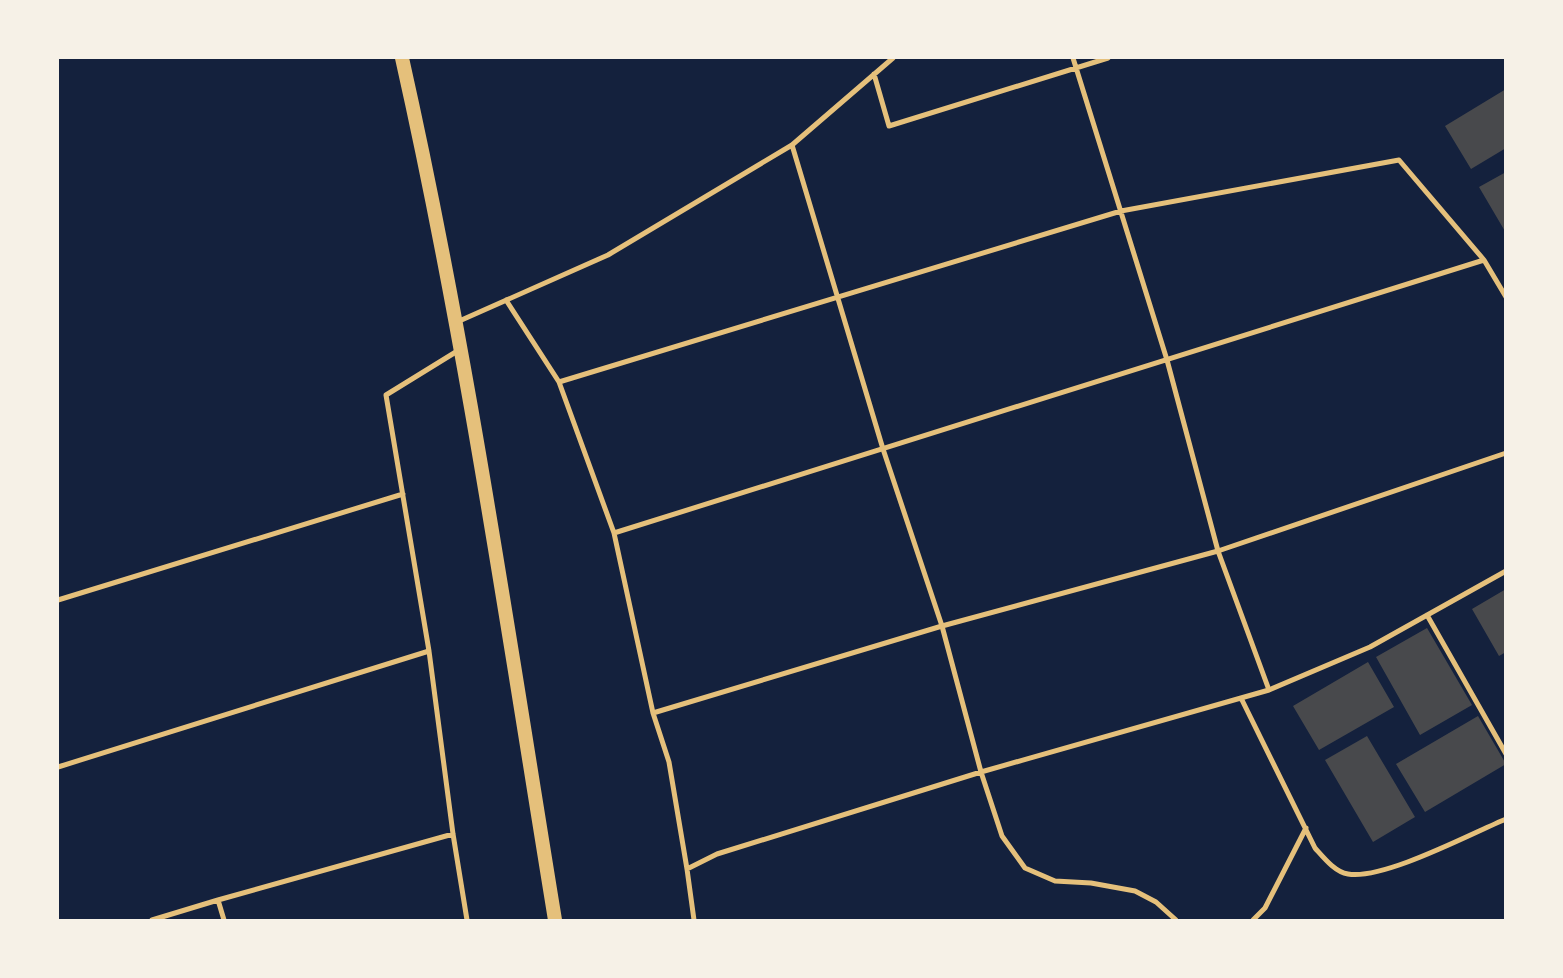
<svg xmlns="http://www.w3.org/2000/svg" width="1563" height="978" viewBox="0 0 1563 978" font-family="'Archivo Narrow',sans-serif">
  <rect width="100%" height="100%" fill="#14213d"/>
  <path fill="#48494c" d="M1506 89V148L1471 169 1445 126Z
    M1506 172V233L1479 187Z
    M1506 589V652L1499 656 1472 609Z
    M1427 628 1472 705 1420 735 1376 657Z
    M1368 662 1394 707 1319 750 1293 706Z
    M1478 716 1506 764 1425 812 1396 764Z
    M1367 736 1415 817 1373 842 1325 760Z"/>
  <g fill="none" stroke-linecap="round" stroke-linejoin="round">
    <path stroke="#e5c07b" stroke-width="5" d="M1073 58 1167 360 1218 551 1269 690
      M874 74 889 126 1108 58
      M792 145 883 449 942 626 981 772 1002 836 1025 868 1055 881 1091 883 1135 891 1156 902 1176 920
      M506 300 559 382 614 533 653 713 669 762 687 869 694 920
      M457 322 608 255 792 145 893 58
      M459 350 386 395 429 651 453 834 467 920
      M559 382 1121 211 1399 160 1484 260 1506 297
      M614 533 1484 260
      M58 600 403 494
      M1427 615 1506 754
      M1241 698 1315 848C1324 858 1335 872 1348 874 1384 880 1470 834 1506 819
      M653 713 942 626 1218 551 1506 453
      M58 767 429 651
      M687 869 717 854 981 772 1269 690 1370 647 1506 571
      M218 900 224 920
      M152 920 218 900 453 834
      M1253 920 1265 908 1306 828"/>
    <path stroke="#e5c07b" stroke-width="14" d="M402 58C466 343 508 632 555 920"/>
  </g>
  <rect width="1563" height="978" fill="none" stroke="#f6f1e7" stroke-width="118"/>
</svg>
